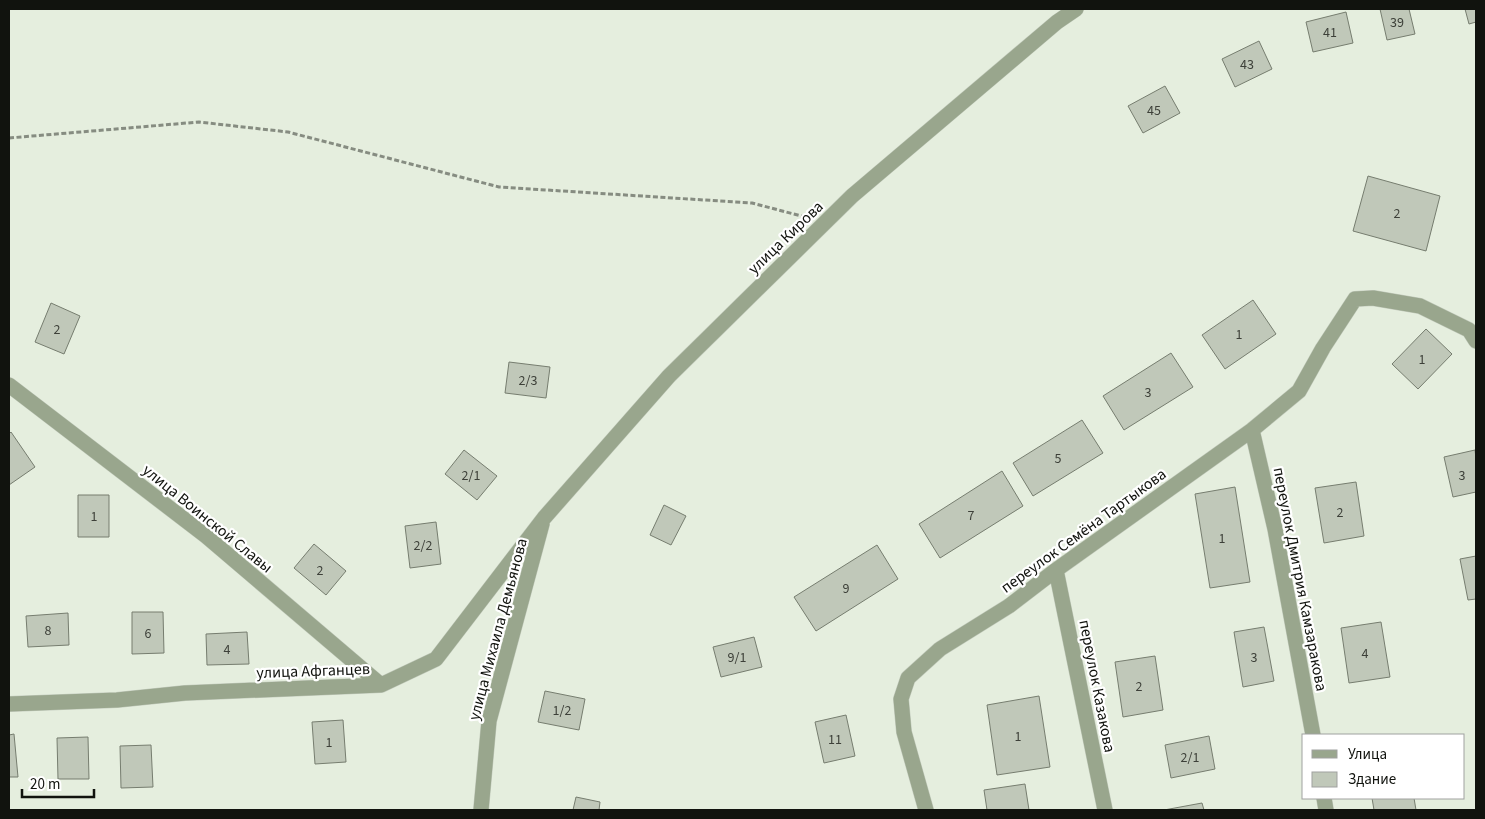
<svg xmlns="http://www.w3.org/2000/svg" width="1485" height="819" viewBox="0 0 1485 819" font-family="'Source Sans 3',sans-serif">
  <rect width="100%" height="100%" fill="#e5eede"/>
  <path fill="#c0c8b9" stroke="#767d6f" d="M1380 9H1409L1415 34 1387 40Z
    M1465 9H1476V22L1469 24Z
    M1346 12 1353 43 1313 52 1306 22Z
    M1259 41 1272 69 1235 87 1222 59Z
    M1165 86 1180 113 1143 133 1128 106Z
    M1368 176 1440 196 1426 251 1353 231Z
    M1253 300 1276 334 1225 369 1202 335Z
    M51 303 80 316 64 354 35 342Z
    M1426 329 1452 354 1418 389 1392 364Z
    M1171 353 1193 387 1124 430 1103 396Z
    M509 362 550 367 546 398 505 393Z
    M1082 420 1103 453 1033 496 1013 463Z
    M11 432 35 467 9 485V434Z
    M464 450 497 476 477 500 445 474Z
    M1475 450 1476 458V492L1453 497 1444 457Z
    M1002 471 1023 506 940 558 919 524Z
    M1356 482 1364 536 1324 543 1315 488Z
    M1235 487 1250 582 1210 588 1195 494Z
    M78 495H109V537H78Z
    M664 505 686 516 671 545 650 535Z
    M436 522 441 564 410 568 405 526Z
    M314 544 346 571 326 595 294 568Z
    M877 545 898 579 816 631 794 597Z
    M1476 556V599L1468 600 1460 559Z
    M132 612H163L164 653 132 654Z
    M68 613 69 645 28 647 26 616Z
    M1381 622 1390 677 1349 683 1341 628Z
    M1264 627 1274 681 1243 687 1234 632Z
    M247 632 249 664 207 665 206 634Z
    M754 637 762 667 721 677 713 647Z
    M1155 656 1163 710 1123 717 1115 662Z
    M545 691 585 699 579 730 538 722Z
    M1039 696 1050 767 997 775 987 705Z
    M846 715 855 756 824 763 815 722Z
    M343 720 346 762 315 764 312 722Z
    M14 734 18 777H9V735Z
    M1209 736 1215 769 1171 778 1165 745Z
    M88 737 89 779H58L57 738Z
    M151 745 153 787 121 788 120 746Z
    M1025 784 1029 810H987L984 790Z
    M576 797 600 802 599 810H573Z
    M1372 798H1414L1416 810H1374Z
    M1202 803 1204 810H1164Z"/>
  <g fill="none" stroke-linecap="round" stroke-linejoin="round">
    <g stroke="#c3cbbd" stroke-width="16">
      <path id="street" d="M9 385 206 536 381 685
        M1252 430 1275 529 1313 735
        M1056 570 1105 810
        M9 704 117 700 185 693 381 685 436 659 544 518 669 376 852 196 1057 22 1076 9
        M1324 798 1326 810
        M481 810 489 721 542 524
        M926 810 904 732 901 699 908 678 940 649 1009 606 1056 570 1252 430 1299 391 1323 348 1355 299 1373 298 1420 306 1469 330 1476 341"/>
    </g>
    <path stroke="#868c81" stroke-width="3" stroke-dasharray="5 2.5" stroke-linecap="butt" d="M9 138 199 122 288 132 499 187 752 203 805 217"/>
    <use href="#street" stroke="#99a68d" stroke-width="15"/>
  </g>
  <g text-anchor="middle" stroke-width="4.5" stroke-linejoin="round" paint-order="stroke">
    <g font-size="14" fill="#3d4039">
      <text x="1397" y="27">39</text>
      <text x="1330" y="37">41</text>
      <text x="1247" y="69">43</text>
      <text x="1154" y="115">45</text>
      <text x="1397" y="218">2</text>
      <text x="57" y="334">2</text>
      <text x="1239" y="339">1</text>
      <text x="1422" y="364">1</text>
      <text x="528" y="385">2/3</text>
      <text x="1148" y="397">3</text>
      <text x="1058" y="463">5</text>
      <text x="471" y="480">2/1</text>
      <text x="1462" y="480">3</text>
      <text x="1340" y="517">2</text>
      <text x="971" y="520">7</text>
      <text x="94" y="521">1</text>
      <text x="1222" y="543">1</text>
      <text x="423" y="550">2/2</text>
      <text x="320" y="575">2</text>
      <text x="846" y="593">9</text>
      <text x="48" y="635">8</text>
      <text x="148" y="638">6</text>
      <text x="227" y="654">4</text>
      <text x="1365" y="658">4</text>
      <text x="737" y="662">9/1</text>
      <text x="1254" y="662">3</text>
      <text x="1139" y="691">2</text>
      <text x="562" y="715">1/2</text>
      <text x="1018" y="741">1</text>
      <text x="835" y="744">11</text>
      <text x="329" y="747">1</text>
      <text x="1190" y="762">2/1</text>
    </g>
    <g font-size="16" fill="#11130e" stroke="#fff">
      <text transform="translate(785 237) rotate(-44)" y="6">улица Кирова</text>
      <text transform="translate(208 518) rotate(39)" y="6">улица Воинской Славы</text>
      <text transform="translate(1083 530) rotate(-36)" y="6">переулок Семёна Тартыкова</text>
      <text transform="translate(1301 579) rotate(79)" y="6">переулок Дмитрия Камзаракова</text>
      <text transform="translate(497 629) rotate(-75)" y="6">улица Михаила Демьянова</text>
      <text transform="translate(313 670) rotate(-2)" y="6">улица Афганцев</text>
      <text transform="translate(1098 686) rotate(79)" y="6">переулок Казакова</text>
    </g>
  </g>
  <rect width="1485" height="819" fill="none" stroke="#11130e" stroke-width="20"/>
  <rect x="1302" y="734" width="162" height="65" fill="#ffffff" stroke="#a0a19f"/>
  <rect x="1312" y="750" width="25" height="8" fill="#99a68d" stroke="#a0a19f"/>
  <text x="1348" y="759" font-size="15" fill="#11130e">Улица</text>
  <rect x="1312" y="772" width="25" height="15" fill="#c0c8b9" stroke="#a0a19f"/>
  <text x="1348" y="784" font-size="15" fill="#11130e">Здание</text>
  <path d="M22 789v8h72v-8" fill="none" stroke="#11130e" stroke-width="2.5"/>
  <text x="30" y="789" font-size="15" fill="#11130e" stroke="#ffffff" stroke-width="4" paint-order="stroke">20 m</text>
</svg>
